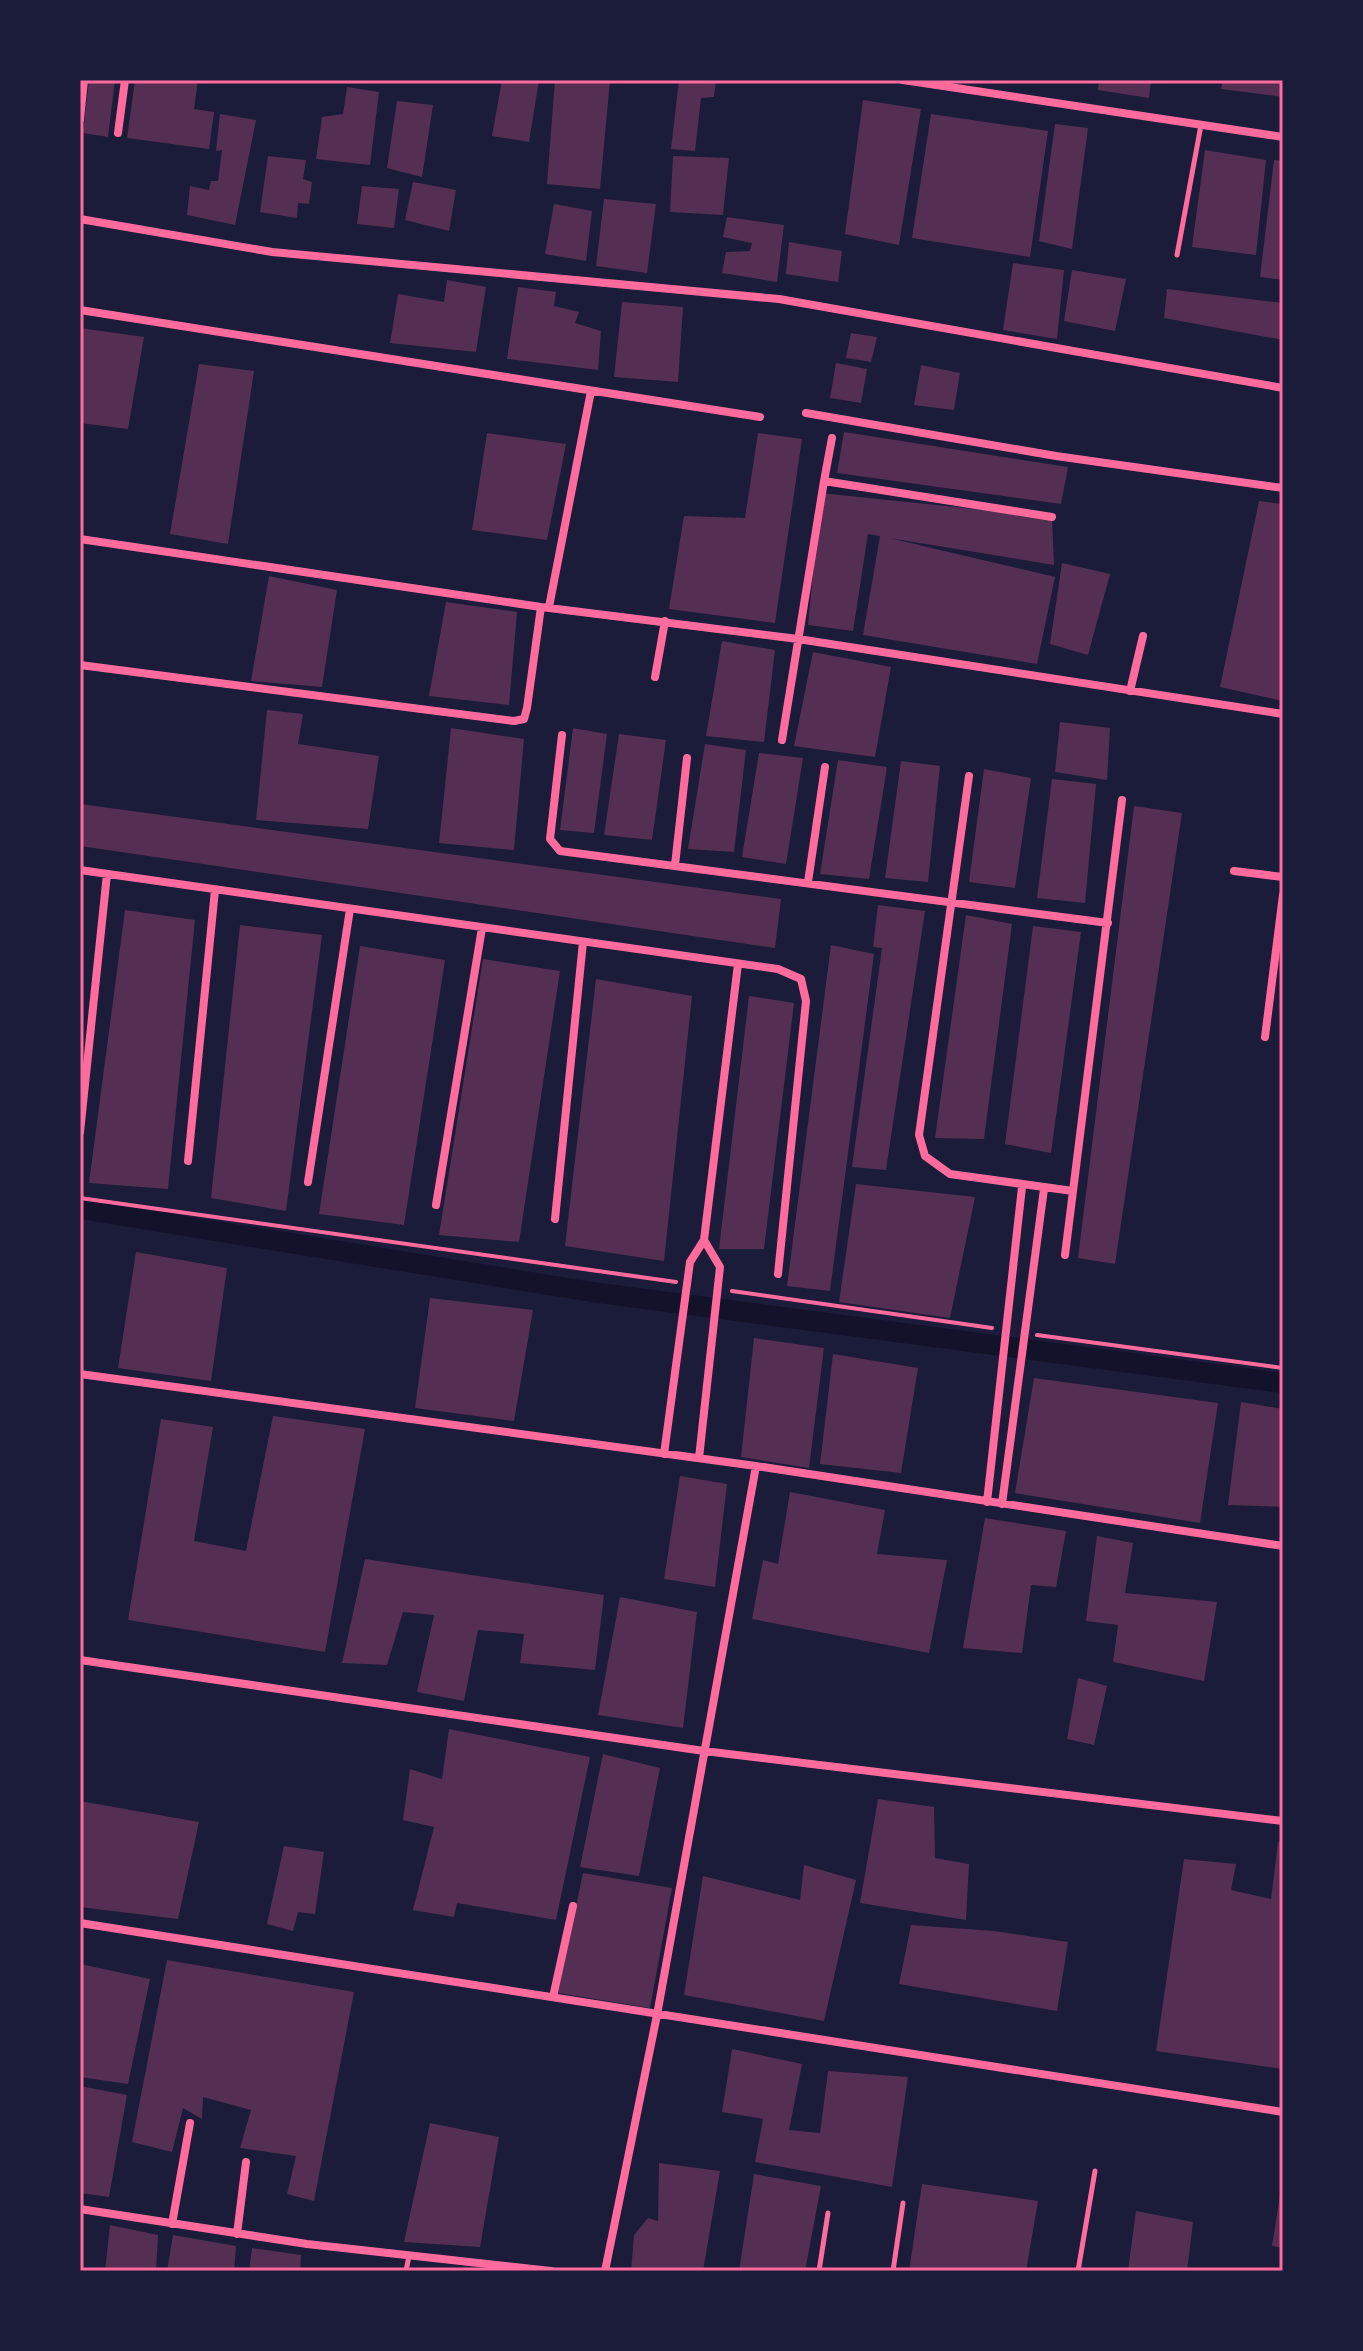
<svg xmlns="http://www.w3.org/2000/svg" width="1363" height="2351" viewBox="0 0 1363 2351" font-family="'Fira Sans Condensed',sans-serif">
  <rect width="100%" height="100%" fill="#1b1b3a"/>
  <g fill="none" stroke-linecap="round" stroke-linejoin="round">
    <path stroke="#12122b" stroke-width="20" d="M80 1209 592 1292 1283 1383"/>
  </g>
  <path fill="#542f53" d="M89 80H115L108 137 83 133Z
    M135 80H198L194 109 214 112 209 149 127 138Z
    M502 80H539L529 142 492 136Z
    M555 80H610L600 189 547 184Z
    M679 80H716L714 97 701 98 695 151 671 149Z
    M1099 80H1151L1149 98 1098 90Z
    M1223 80H1283V97L1221 89Z
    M347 87 379 92 370 165 316 159 322 117 343 114Z
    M863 100 921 109 899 245 845 234Z
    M397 101 433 105 422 177 387 168Z
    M220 114 256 120 235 225 187 215 190 186 209 190 211 181H218L222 150 216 151Z
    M931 114 1048 131 1030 257 912 238Z
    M1055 124 1088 128 1072 249 1039 241Z
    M1205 150 1266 160 1256 255 1192 247Z
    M268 156 306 160 303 179 312 182 309 204 298 203 297 218 260 212Z
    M673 156 729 158 723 215 670 212Z
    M1274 160 1283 161V280L1260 277Z
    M413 182 456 190 449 231 405 220Z
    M362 186 399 189 394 228 357 224Z
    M604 199 656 204 647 273 596 266Z
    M554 204 592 211 586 261 545 254Z
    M727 217 784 225 777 282 722 273 726 252 750 251 752 243 723 237Z
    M789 242 842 251 838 282 786 274Z
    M1013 263 1064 270 1057 339 1003 330Z
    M1072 270 1126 279 1115 331 1064 321Z
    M447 280 486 287 476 352 390 343 398 294 444 302Z
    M518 287 556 292 554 306 579 312 575 323 601 331 598 370 507 359Z
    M1167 289 1283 303V340L1164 318Z
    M622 302 683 307 678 382 614 377Z
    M80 328 144 337 128 429 80 423Z
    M851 333 877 337 871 362 846 358Z
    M836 363 867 369 861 403 830 398Z
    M199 364 254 371 228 544 170 534Z
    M921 365 960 373 954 410 914 405Z
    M844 432 1068 467 1061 504 837 473Z
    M487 433 566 444 547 540 472 530Z
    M758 433 802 439 775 623 669 609 684 516 745 518Z
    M821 493 1052 517 1054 565 889 538 1055 577 1037 664 863 635 880 536 868 534 853 631 808 625Z
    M1259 501 1283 504V701L1220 687Z
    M1062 563 1110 574 1088 655 1050 644Z
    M269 576 337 590 322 687 251 681Z
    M446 602 517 612 509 705 429 696Z
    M722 641 775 650 764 742 706 736Z
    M813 652 891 667 875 757 794 746Z
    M267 710 303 714 298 744 379 756 368 829 256 820Z
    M1060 722 1110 728 1107 780 1055 772Z
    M451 728 524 739 514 850 439 843Z
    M573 728 607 734 594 833 560 830Z
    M619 734 666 740 652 840 604 835Z
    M705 744 746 750 734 852 688 849Z
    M759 753 803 758 786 864 742 857Z
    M838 760 887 767 869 879 820 874Z
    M901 761 940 766 928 882 885 878Z
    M984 769 1031 778 1015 888 969 882Z
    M1052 779 1096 784 1085 903 1037 898Z
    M80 804 781 899 775 948 80 846Z
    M1134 806 1182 813 1115 1264 1078 1258Z
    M878 905 925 911 886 1170 852 1167 882 948 873 947Z
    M125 910 195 920 168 1189 89 1183Z
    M966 915 1012 924 984 1139 935 1138Z
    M240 925 322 935 286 1211 211 1198Z
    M1033 926 1081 932 1051 1153 1005 1144Z
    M831 945 874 954 830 1291 787 1286Z
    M360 946 445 960 404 1225 319 1214Z
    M483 959 560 971 519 1242 439 1235Z
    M596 979 692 996 664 1261 565 1246Z
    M749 996 794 1003 764 1249H719Z
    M856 1184 975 1197 950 1318 839 1302Z
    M136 1252 227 1268 211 1381 118 1368Z
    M430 1298 533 1310 514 1421 415 1408Z
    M754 1338 824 1348 809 1468 741 1457Z
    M833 1354 918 1368 901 1473 820 1464Z
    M1034 1378 1218 1403 1200 1523 1015 1493Z
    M1241 1402 1283 1409V1507L1228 1505Z
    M273 1416 365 1429 325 1652 128 1620 161 1419 213 1427 194 1541 246 1551Z
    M680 1476 727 1484 715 1587 664 1579Z
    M790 1492 885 1510 877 1554 947 1560 929 1653 752 1619 763 1560 778 1564Z
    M985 1518 1066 1531 1056 1587 1031 1585 1022 1653 963 1648Z
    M1097 1536 1133 1543 1125 1593 1217 1602 1204 1681 1113 1662 1118 1625 1086 1621Z
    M365 1559 604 1595 595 1670 520 1663 524 1634 478 1630 464 1701 417 1692 434 1615 403 1612 387 1665 342 1663Z
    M620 1597 697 1612 683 1728 598 1715Z
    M1078 1678 1107 1686 1094 1745 1067 1739Z
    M449 1729 590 1757 556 1920 457 1903 454 1917 413 1910 434 1827 403 1820 410 1769 442 1779Z
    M603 1754 660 1768 639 1876 580 1867Z
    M878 1799 934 1807 935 1858 969 1864 966 1920 860 1903Z
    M80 1801 199 1822 178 1919 80 1907Z
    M1278 1842 1283 1843V2069L1156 2051 1184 1859 1236 1864 1231 1890 1271 1899Z
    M284 1846 324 1852 315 1914 298 1912 293 1931 267 1924Z
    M804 1865 856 1880 824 2021 684 1995 703 1876 800 1900Z
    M583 1873 672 1888 650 2008 558 1993Z
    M911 1925 994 1931 1068 1942 1057 2011 899 1984Z
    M167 1960 354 1992 314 2201 287 2194 296 2156 240 2148 251 2110 203 2097 202 2119 183 2108 172 2152 132 2142Z
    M80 1964 150 1979 128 2084 80 2077Z
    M732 2049 802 2064 789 2130 820 2133 828 2071 908 2077 892 2187 755 2162 763 2119 722 2112Z
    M80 2086 127 2095 109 2197 80 2193Z
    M430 2123 499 2137 480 2247 404 2242Z
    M659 2163 720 2171 703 2271H631L634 2235 648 2218 658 2221Z
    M754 2174 821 2186 805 2271H739Z
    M922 2184 1038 2201 1026 2271H909Z
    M1281 2189H1283V2248L1272 2246Z
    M1136 2211 1193 2222 1187 2271H1128Z
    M110 2225 158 2235 156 2271H105Z
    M173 2235 236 2246 234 2271H167Z
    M252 2248 301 2255 300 2271H249Z"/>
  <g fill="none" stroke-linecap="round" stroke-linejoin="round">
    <path stroke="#ff6b9d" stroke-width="4" d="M80 1198 676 1282
      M732 1291 992 1328
      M1037 1335 1283 1368"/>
    <path stroke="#ff6b9d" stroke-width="5" d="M1177 255 1201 125
      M406 2271 409 2256
      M819 2271 828 2213
      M893 2271 903 2203
      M1078 2271 1095 2171"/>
    <path stroke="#ff6b9d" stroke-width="8" d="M903 80 1283 137
      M80 119 84 80
      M118 133 125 80
      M80 219 272 252 779 299 1283 388
      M80 310 760 417
      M806 413 1056 456 1283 488
      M824 481 832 438
      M80 539 541 607 798 639 1283 714
      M549 607 591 391
      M80 665 514 721 524 719 527 708 541 607
      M655 677 665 621
      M1130 691 1143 636
      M562 735 550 839 560 851 1108 923
      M782 740 824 481 1052 517
      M969 776 919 1135 925 1156 950 1174 1073 1191
      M675 865 687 758
      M80 870 778 969 801 979 806 1001 778 1274
      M1234 871 1283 877
      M808 882 825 767
      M1265 1037 1283 895
      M80 1132 107 874
      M188 1161 215 890
      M308 1182 350 909
      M436 1205 482 928
      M555 1219 583 942
      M704 1240 738 964
      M1065 1255 1122 800
      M80 1374 756 1466 1283 1546
      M664 1454 690 1262 704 1240 720 1267 699 1458
      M987 1502 1022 1187
      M1002 1504 1044 1189
      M80 1660 704 1751 1283 1821
      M80 1923 1283 2112
      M553 1997 573 1906
      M80 2209 307 2244 551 2271
      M172 2224 190 2123
      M237 2234 246 2162
      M605 2271 657 2015 756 1466"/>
  </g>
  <rect width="1363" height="2351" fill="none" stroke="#1b1b3a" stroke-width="164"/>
  <rect x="82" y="82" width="1199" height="2187" fill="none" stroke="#ff6b9d" stroke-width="3"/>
</svg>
